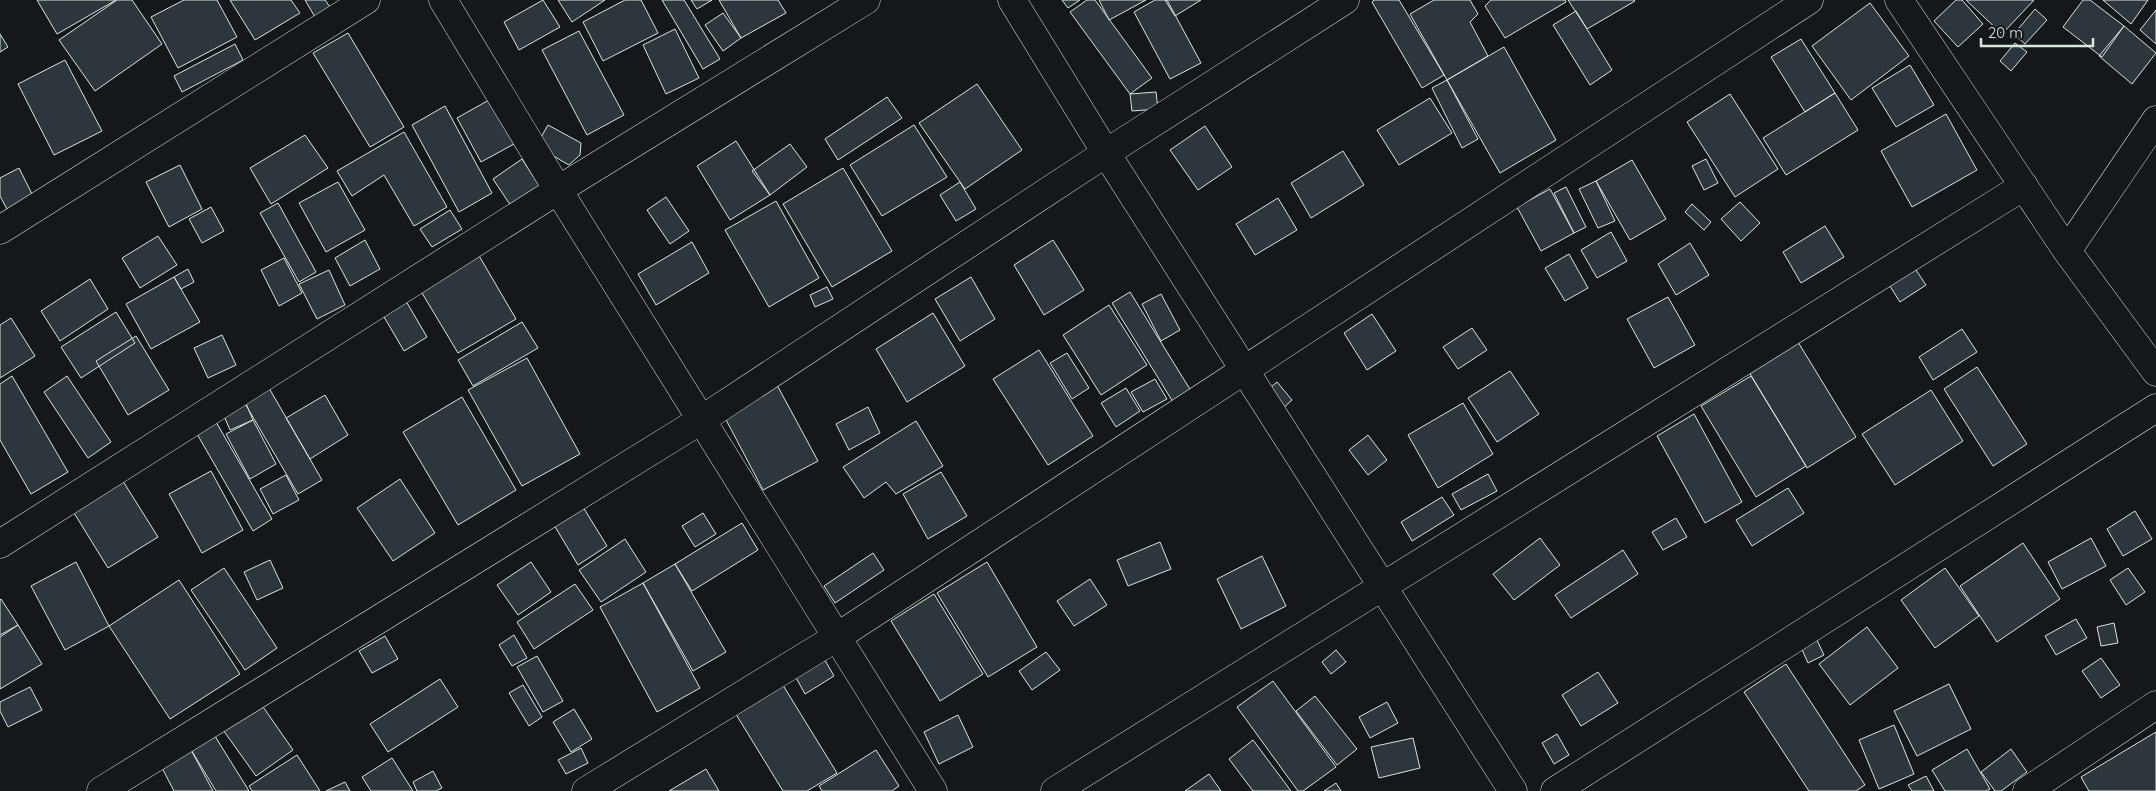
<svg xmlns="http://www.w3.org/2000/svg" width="2156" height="791" viewBox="0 0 2156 791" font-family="Quicksand,sans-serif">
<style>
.building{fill:#2c363c;stroke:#d8e6dc}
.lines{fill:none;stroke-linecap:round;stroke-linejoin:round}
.street-casing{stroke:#d8e6dc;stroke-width:29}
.street{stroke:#14181c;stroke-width:28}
</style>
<rect width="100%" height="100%" fill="#14181c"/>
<path class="building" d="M37,0h79l-59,34z
M117,0h15l30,44 -67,47 -36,-51z
M184,0h33l20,37 -59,31 -27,-51z
M230,0h61l9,13 -45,27z
M305,0h20l5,7 -15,10z
M543,0l17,27 -41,23 -15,-28z
M558,0h47l-33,22z
M625,0h16l17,33 -55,28 -20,-39z
M662,0h22l36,59 -17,10z
M691,0h21l-15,9z
M719,0h59l8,13 -45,25z
M1062,0h18l-12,8z
M1087,0h8l57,78 -22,16 -60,-82z
M1099,0h47l-37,20z
M1155,0h12l34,63 -31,16 -36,-67z
M1165,0h36l-26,16z
M1374,0h25l45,75 -22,13 -50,-86z
M1434,0h36l8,14 -8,8 18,34 -41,24 -37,-66z
M1491,0h74l1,2 -61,36 -20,-32z
M1568,0h66l1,1 -48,28z
M1956,0h6l21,24 -25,23 -24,-26z
M1966,0h68l-32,34z
M2083,0h7l34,26 -22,31 -39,-30z
M2103,0h45l-17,24z
M1870,3l39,53 -58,44 -39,-54z
M2035,9l12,11 -22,24 -11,-10z
M2156,10v34l-16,-14z
M1576,11l36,59 -22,15 -37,-60z
M723,13l18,25 -18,13 -18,-26z
M2124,26l32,27 -24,31 -33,-28z
M675,29l24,49 -33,16 -23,-49z
M579,31l45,84 -37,20 -45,-85z
M348,33l56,94 -34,20 -57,-94z
M0,34l8,13 -8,5z
M1801,39l34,54 -30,19 -34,-55z
M2015,43l12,9 -16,19 -11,-10z
M235,44l8,16 -61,32 -8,-16z
M1504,47l52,93 -56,33 -53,-93z
M65,60l37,71 -48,24 -36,-71z
M1910,65l24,40 -38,22 -24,-39z
M1447,80l31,59 -16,9 -30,-60z
M977,84l45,66 -57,39 -46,-66z
M1156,92l2,17 -26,2 -2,-17z
M1835,93l23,37 -72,45 -23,-37z
M1730,94l48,75 -43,28 -48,-75z
M887,97l15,21 -64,42 -13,-21z
M1430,98l22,35 -53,32 -22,-35z
M489,100l25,44 -33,18 -24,-44z
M445,106l47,87 -33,19 -47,-87z
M1946,114l31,56 -65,37 -31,-56z
M548,125l33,18 -1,12 -11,10 -33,-19z
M914,125l33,52 -65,39 -32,-51z
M1205,126l27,41 -34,23 -28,-40z
M404,132l43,75 -33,19 -30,-51 -32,21 -15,-25z
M305,135l23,33 -57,36 -21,-36z
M736,141l34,54 -40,25 -33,-54z
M790,144l17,23 -37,28 -18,-24z
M1343,151l21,34 -53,33 -20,-35z
M522,159l18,28 -29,19 -18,-27z
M1706,159l12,24 -14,7 -12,-24z
M1632,160l34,59 -36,21 -34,-59z
M180,165l22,44 -33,18 -23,-45z
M19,168l15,30 -26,13 -8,-15v-18z
M843,168l49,83 -60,36 -49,-83z
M1596,181l19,40 -17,7 -19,-39z
M338,182l27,48 -39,22 -27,-49z
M960,182l16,27 -20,12 -16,-26z
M1566,187l20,40 -12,6 -20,-40z
M1550,189l24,44 -33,18 -24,-44z
M666,197l23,34 -19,13 -23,-34z
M1278,198l19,32 -42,25 -19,-31z
M776,201l43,77 -50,29 -44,-77z
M1740,202l20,21 -19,18 -20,-22z
M278,203l38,69 -17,10 -39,-69z
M1692,204l19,18 -7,8 -19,-18z
M211,207l13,24 -22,12 -13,-24z
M450,210l12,19 -30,18 -12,-18z
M1825,226l19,31 -43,26 -18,-31z
M1611,232l16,29 -30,17 -16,-28z
M158,236l19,29 -37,23 -18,-30z
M365,240l15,29 -30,17 -15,-28z
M1053,240l31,50 -40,25 -30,-50z
M692,242l17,31 -53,32 -18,-31z
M1690,243l19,32 -33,20 -18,-31z
M478,254l38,65 -58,34 -39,-65z
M1569,254l19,34 -23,13 -20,-33z
M284,258l18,35 -23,13 -18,-36z
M1914,267l12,18 -26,17 -12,-19z
M188,269l6,13 -13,7 -7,-12z
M329,270l16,35 -28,14 -18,-35z
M174,277l26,45 -49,27 -25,-45z
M971,277l24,42 -35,22 -25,-42z
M90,279l18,30 -48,32 -19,-30z
M827,287l6,12 -18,8 -5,-12z
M1130,292l61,99 -18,11 -61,-99z
M1161,294l19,36 -19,11 -19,-37z
M403,296l24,41 -23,14 -24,-41z
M1668,297l27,48 -41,23 -27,-49z
M1109,305l38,60 -46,30 -38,-60z
M116,312l19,31 -54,35 -20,-31z
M933,313l32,53 -58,36 -31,-53z
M1372,314l24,37 -29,19 -23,-37z
M11,318l24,38 -35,22v-53z
M522,322l16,26 -65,38 -15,-26z
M1472,328l15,22 -29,19 -15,-22z
M1962,329l15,23 -44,28 -14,-23z
M222,335l14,30 -28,13 -14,-30z
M136,336l33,54 -41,25 -32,-54z
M1798,342l58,95 -49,31 -58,-96z
M1039,350l54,86 -45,29 -55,-86z
M1067,353l22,35 -17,11 -22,-36z
M527,358l53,96 -58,32 -54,-96z
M1977,367l50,77 -34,22 -49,-77z
M1510,371l29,43 -42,28 -29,-44z
M12,376l56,96 -37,22 -31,-54v-56z
M67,376l44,66 -23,16 -44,-66z
M1751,376l55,90 -50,31 -55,-91z
M1155,379l12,20 -24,13 -12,-20z
M265,381l57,99 -24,14 -58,-99z
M1277,382l15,18 -12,11 -15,-19z
M777,385l41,76 -55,29 -40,-76z
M1126,388l14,23 -24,16 -15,-24z
M1931,390l32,51 -68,44 -33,-51z
M325,395l23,40 -38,24 -24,-41z
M462,397l54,93 -58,35 -55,-93z
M244,399l9,21 -23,10 -9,-21z
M1463,403l30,51 -55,34 -30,-53z
M868,407l12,26 -31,17 -13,-26z
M1694,414l48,88 -37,21 -48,-87z
M212,415l60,104 -19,12 -60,-104z
M253,420l23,44 -26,15 -24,-45z
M916,421l27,45 -47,28 -10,-12 -22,16 -21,-31z
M1368,435l19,25 -19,15 -19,-25z
M211,471l32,59 -41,23 -33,-59z
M941,472l26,44 -39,23 -25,-45z
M1488,474l9,17 -36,19 -9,-16z
M286,475l13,25 -26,14 -13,-25z
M121,478l37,59 -50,31 -37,-60z
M400,479l35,54 -42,28 -36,-53z
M1788,488l16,25 -52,33 -16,-26z
M1442,497l12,18 -42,26 -11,-19z
M583,507l24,39 -29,19 -24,-40z
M2135,511l17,28 -29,17 -16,-27z
M703,513l13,21 -21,13 -13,-21z
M1676,518l11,19 -24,13 -11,-18z
M742,523l16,27 -66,41 -17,-27z
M1540,538l20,27 -46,35 -21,-26z
M2091,538l15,28 -44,23 -14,-27z
M625,539l21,33 -45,30 -22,-32z
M1160,542l11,27 -43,17 -11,-26z
M2023,543l37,56 -63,43 -37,-56z
M1623,550l15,24 -67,44 -16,-23z
M873,553l11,17 -49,33 -11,-17z
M1262,556l24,50 -45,23 -24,-50z
M270,560l13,28 -26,12 -13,-28z
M76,562l33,64 -44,24 -34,-64z
M531,562l20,30 -33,23 -21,-30z
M987,562l50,85 -49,30 -51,-84z
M675,564l51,88 -33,19 -50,-88z
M224,568l53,80 -32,22 -54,-80z
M1945,568l34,48 -44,32 -34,-48z
M2128,568l17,24 -19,13 -16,-25z
M1090,579l17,26 -33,21 -17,-25z
M179,580l61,94 -70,45 -61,-93z
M643,583l57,105 -43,24 -57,-105z
M575,584l18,26 -59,39 -17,-27z
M934,594l49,80 -43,27 -49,-80z
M1,599l17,26 -18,10v-35z
M2076,619l11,19 -31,17 -11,-19z
M2114,623l4,20 -17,3 -4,-19z
M18,625l24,39 -42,25v-52z
M1867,627l31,41 -48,37 -31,-41z
M514,635l13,23 -15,8 -13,-21z
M385,636l13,23 -26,14 -13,-22z
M1816,638l8,17 -16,8 -8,-18z
M1336,650l10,12 -15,12 -9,-12z
M1046,652l14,18 -28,20 -13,-19z
M822,655l12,21 -29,18 -12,-22z
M537,656l26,45 -20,11 -26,-45z
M2101,658l19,27 -19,13 -19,-27z
M1786,664l79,121 -9,6h-47l-65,-99z
M1598,672l20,31 -37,23 -19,-31z
M440,679l18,28 -70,45 -18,-28z
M1273,681l63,86 -33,24h-5l-61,-84z
M781,682l56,91 -30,18h-24l-49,-80z
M1949,684l22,45 -54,27 -23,-45z
M523,685l19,32 -13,9 -20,-33z
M30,687l12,23 -34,17 -8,-16v-9z
M1315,696l42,53 -20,16 -41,-54z
M259,701l34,49 -37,26 -35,-49z
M1387,702l11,21 -28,15 -11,-21z
M574,709l18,30 -21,13 -18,-30z
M958,715l15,32 -34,17 -15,-32z
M1894,725l20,49 -35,15 -20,-49z
M2156,732v59h-67l-8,-14z
M213,733l36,58h-33l-26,-43z
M1557,734l12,21 -15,9 -12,-21z
M1413,738l7,30 -41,10 -8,-31z
M1253,740l38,51h-38l-24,-32z
M190,748l23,43h-39l-14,-27z
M581,748l7,15 -22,11 -8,-14z
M1967,749l23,40 -4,2h-41l-13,-21z
M2011,749l16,23 -26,19h-6l-14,-19z
M876,750l23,36 -7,5h-70l-3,-5z
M297,755l23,36h-68l-3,-5z
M392,758l21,33h-42l-9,-14z
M706,769l13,22h-50z
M433,771l9,17 -6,3h-19l-4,-9z
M1209,774l12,17h-36z
M1926,776l8,15h-22l-4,-6z
M345,782l5,9h-24z
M1336,783l5,8h-17z"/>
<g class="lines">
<g class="street-casing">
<path id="street" d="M443,0l115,190 375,601
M1012,0l94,153 407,638
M1899,0l168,251 89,121
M0,230l366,-230
M2067,251l89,-131
M0,544l558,-354 308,-190
M101,791l600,-371 405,-267 239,-153
M586,791l251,-154 972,-637
M1055,791l969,-605
M1555,791l601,-383
M2027,791l129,-86"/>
</g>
<use href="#street" class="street"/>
</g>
<path d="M1981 38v8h112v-8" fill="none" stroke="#d8e6dc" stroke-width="2.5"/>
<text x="1988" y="38" font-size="15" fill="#d8e6dc" stroke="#14181c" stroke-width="4" paint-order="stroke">20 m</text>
</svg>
